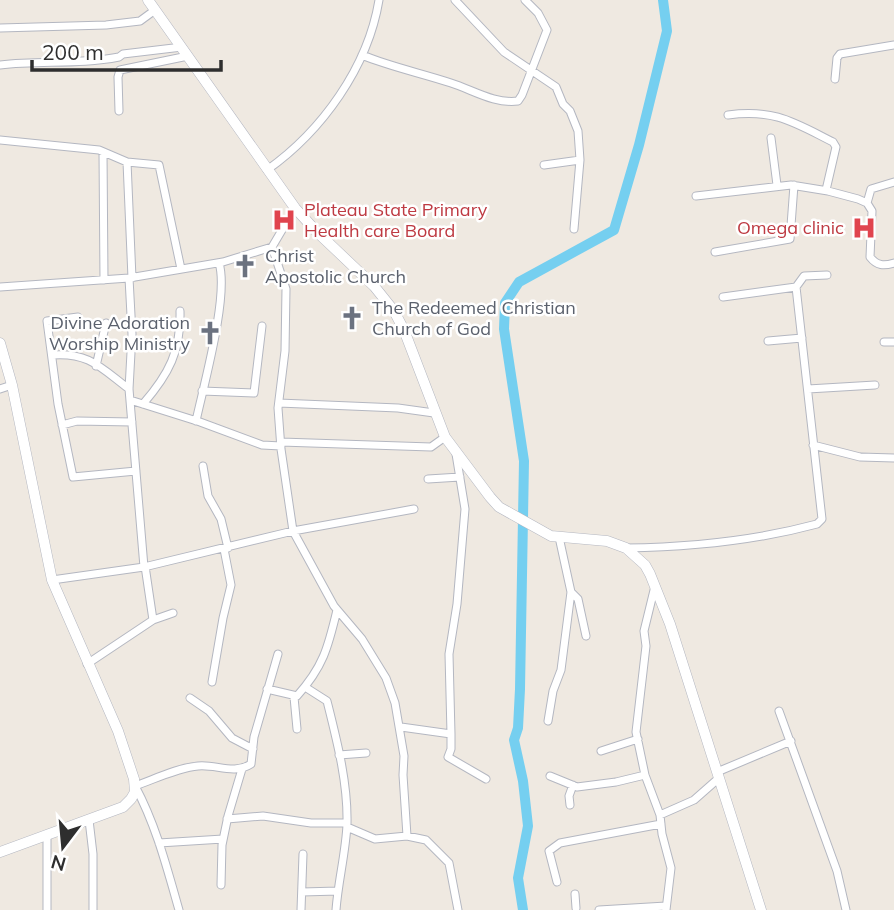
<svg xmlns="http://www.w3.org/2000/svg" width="894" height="910" viewBox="0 0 894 910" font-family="Mulish,sans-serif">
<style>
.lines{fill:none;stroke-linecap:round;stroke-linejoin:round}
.river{stroke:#75cff0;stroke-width:10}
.street-casing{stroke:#b4b7c1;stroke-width:9}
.secondary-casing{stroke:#b4b7c1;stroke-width:11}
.street{stroke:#fff;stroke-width:7}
.secondary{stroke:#fff;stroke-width:10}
.labels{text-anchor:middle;stroke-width:5;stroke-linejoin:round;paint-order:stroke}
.health-label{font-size:18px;fill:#be3a42;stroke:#fff;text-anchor:start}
.worship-label{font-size:18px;fill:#5b616d;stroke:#fff;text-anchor:start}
</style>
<rect width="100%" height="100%" fill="#efe9e1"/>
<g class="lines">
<path class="river" d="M523,910l-5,-32 10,-52 -5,-45 -9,-41 4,-12 2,-39 4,-228 -20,-132 1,-26 14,-21 95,-52 25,-85 28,-114 -4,-31"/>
<g class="street-casing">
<path id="street" d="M455,0l49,52 52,35 7,17 7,7 8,20 2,29 -6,69
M0,28l106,-3 34,-4 15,-11
M362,55c29,12 59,18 89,28 22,7 43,21 67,18l4,-6 25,-65 -9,-17 -13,-13
M0,65c40,-5 79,0 119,-8l4,-3 59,-7
M835,79l2,-21 3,-4 54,-9
M119,111l-1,-34 2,-7 68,-14
M728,115c47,-6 65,7 105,27l3,5 -10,43
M771,138l6,47
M0,140l99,10 28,12 32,3 22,104
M103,152l1,128
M127,162l5,116
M544,165l36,-5
M267,170c55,-39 101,-103 112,-170
M696,196l95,-11 37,6 30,8 9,4 5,8 -2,46c7,9 14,9 24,6
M867,203l4,-14 23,-7
M272,247l14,42 -1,62 -7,57 3,41 12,82 41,75 28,33 24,39 9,25 9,53 -1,19 4,61
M715,252l75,-13 4,-54
M129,278l3,56 -3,55 15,178
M0,287l129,-9 94,-16 49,-15 23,-39
M796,287l8,-11 23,-1
M78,317l-31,4 11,83 15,73 63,-6
M768,341l34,-3
M884,342h10
M52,355c37,-3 49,13 77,34
M96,366l10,-43
M0,389l12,-4
M808,389l67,-4
M202,391l52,2 8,-67
M130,400l70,22 62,23 19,1
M279,403l119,5 36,5
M143,404c26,-30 38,-53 37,-93
M196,421c8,-37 33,-126 23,-158
M62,425l15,-4 55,1
M281,442l150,5 14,-10
M813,445l47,12 34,1
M203,466l5,30 13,23 7,29
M428,479l32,-2
M626,548c66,-1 128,-7 191,-24l5,-5 -26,-232 -73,10
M145,566l8,54
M52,580l92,-13 149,-36 121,-22
M655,586l-11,45 2,15 -10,86 9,43 15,40 2,19 9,34 -5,42
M571,592l7,7 8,37
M87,664l66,-44 20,-7
M212,682l11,-64 8,-33 -7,-36
M305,687l22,14c10,40 21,82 20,123 -1,27 -9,58 -11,86
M267,689l30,7c26,-29 31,-48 40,-86
M294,697l3,32
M190,698l19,13 23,27 21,11
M779,711l58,160 9,39
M548,721l5,-30 8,-21 10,-78 -12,-55
M401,727l50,7 -2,-80 8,-50 8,-95 -9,-55
M451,734v15l-3,8 38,22
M601,751l37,-12
M339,755l27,-2
M717,772l74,-31
M550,776l27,11 39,-5 29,-7
M570,805l-1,-9 4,-11
M660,815l34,-15 25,-22
M227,819l36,-3 48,7h36
M89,820l4,34v56
M347,827l28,12 32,-3 19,4 23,23 9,47
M47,835v75
M159,843l64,-4
M557,882l-8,-31 11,-8 101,-19
M221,885l1,-40 6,-29 14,-47
M302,892l36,-1
M575,894l1,14
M179,910c-12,-42 -23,-85 -44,-124 20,-7 42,-18 63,-20 18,-2 36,9 53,-2l3,-27 24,-83
M301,910l2,-56
M599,910l67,-4"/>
</g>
<g class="secondary-casing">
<path id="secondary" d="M148,0l147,208 21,23 58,55 20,25 10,19 41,107 45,60 9,10 52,29 56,5 19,7 19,17 5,9 20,50 91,286
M0,343l12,42 40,195 66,151 16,48 1,13 -4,7 -8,8 -123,45"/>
</g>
<use href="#street" class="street"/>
<use href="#secondary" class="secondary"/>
</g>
<defs>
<g id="hospital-bare" transform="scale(1.89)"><path d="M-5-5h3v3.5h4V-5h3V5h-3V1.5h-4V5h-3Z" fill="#e0444e" stroke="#fff" stroke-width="2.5" paint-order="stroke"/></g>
<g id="church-bare" transform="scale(1.89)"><path d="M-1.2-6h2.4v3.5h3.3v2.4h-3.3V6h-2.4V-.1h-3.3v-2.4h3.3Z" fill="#6b7280" stroke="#fff" stroke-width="2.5" paint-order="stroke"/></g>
</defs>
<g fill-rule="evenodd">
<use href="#hospital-bare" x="284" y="220"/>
<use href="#hospital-bare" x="864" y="228"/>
<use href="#church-bare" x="245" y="266"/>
<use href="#church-bare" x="352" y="318"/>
<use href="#church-bare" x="210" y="333"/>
</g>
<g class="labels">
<g class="health-label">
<text x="304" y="216">Plateau State Primary<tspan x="304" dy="21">Health care Board</tspan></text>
<text x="844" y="234" text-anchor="end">Omega clinic</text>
</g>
<g class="worship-label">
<text x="265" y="262">Christ<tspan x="265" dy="21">Apostolic Church</tspan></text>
<text x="372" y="314">The Redeemed Christian<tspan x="372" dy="21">Church of God</tspan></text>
<text x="190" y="329" text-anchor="end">Divine Adoration<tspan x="190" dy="21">Worship Ministry</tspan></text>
</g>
</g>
<g transform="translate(63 847) rotate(196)" stroke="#ffffff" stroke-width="5" paint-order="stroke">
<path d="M0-5L12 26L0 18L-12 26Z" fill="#2e2e2e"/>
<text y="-10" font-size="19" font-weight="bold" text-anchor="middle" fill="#2e2e2e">N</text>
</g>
<path d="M32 60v10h189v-10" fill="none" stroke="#2e2e2e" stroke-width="3.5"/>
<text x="42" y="60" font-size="21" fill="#2e2e2e" stroke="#ffffff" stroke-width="5" paint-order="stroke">200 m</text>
</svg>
